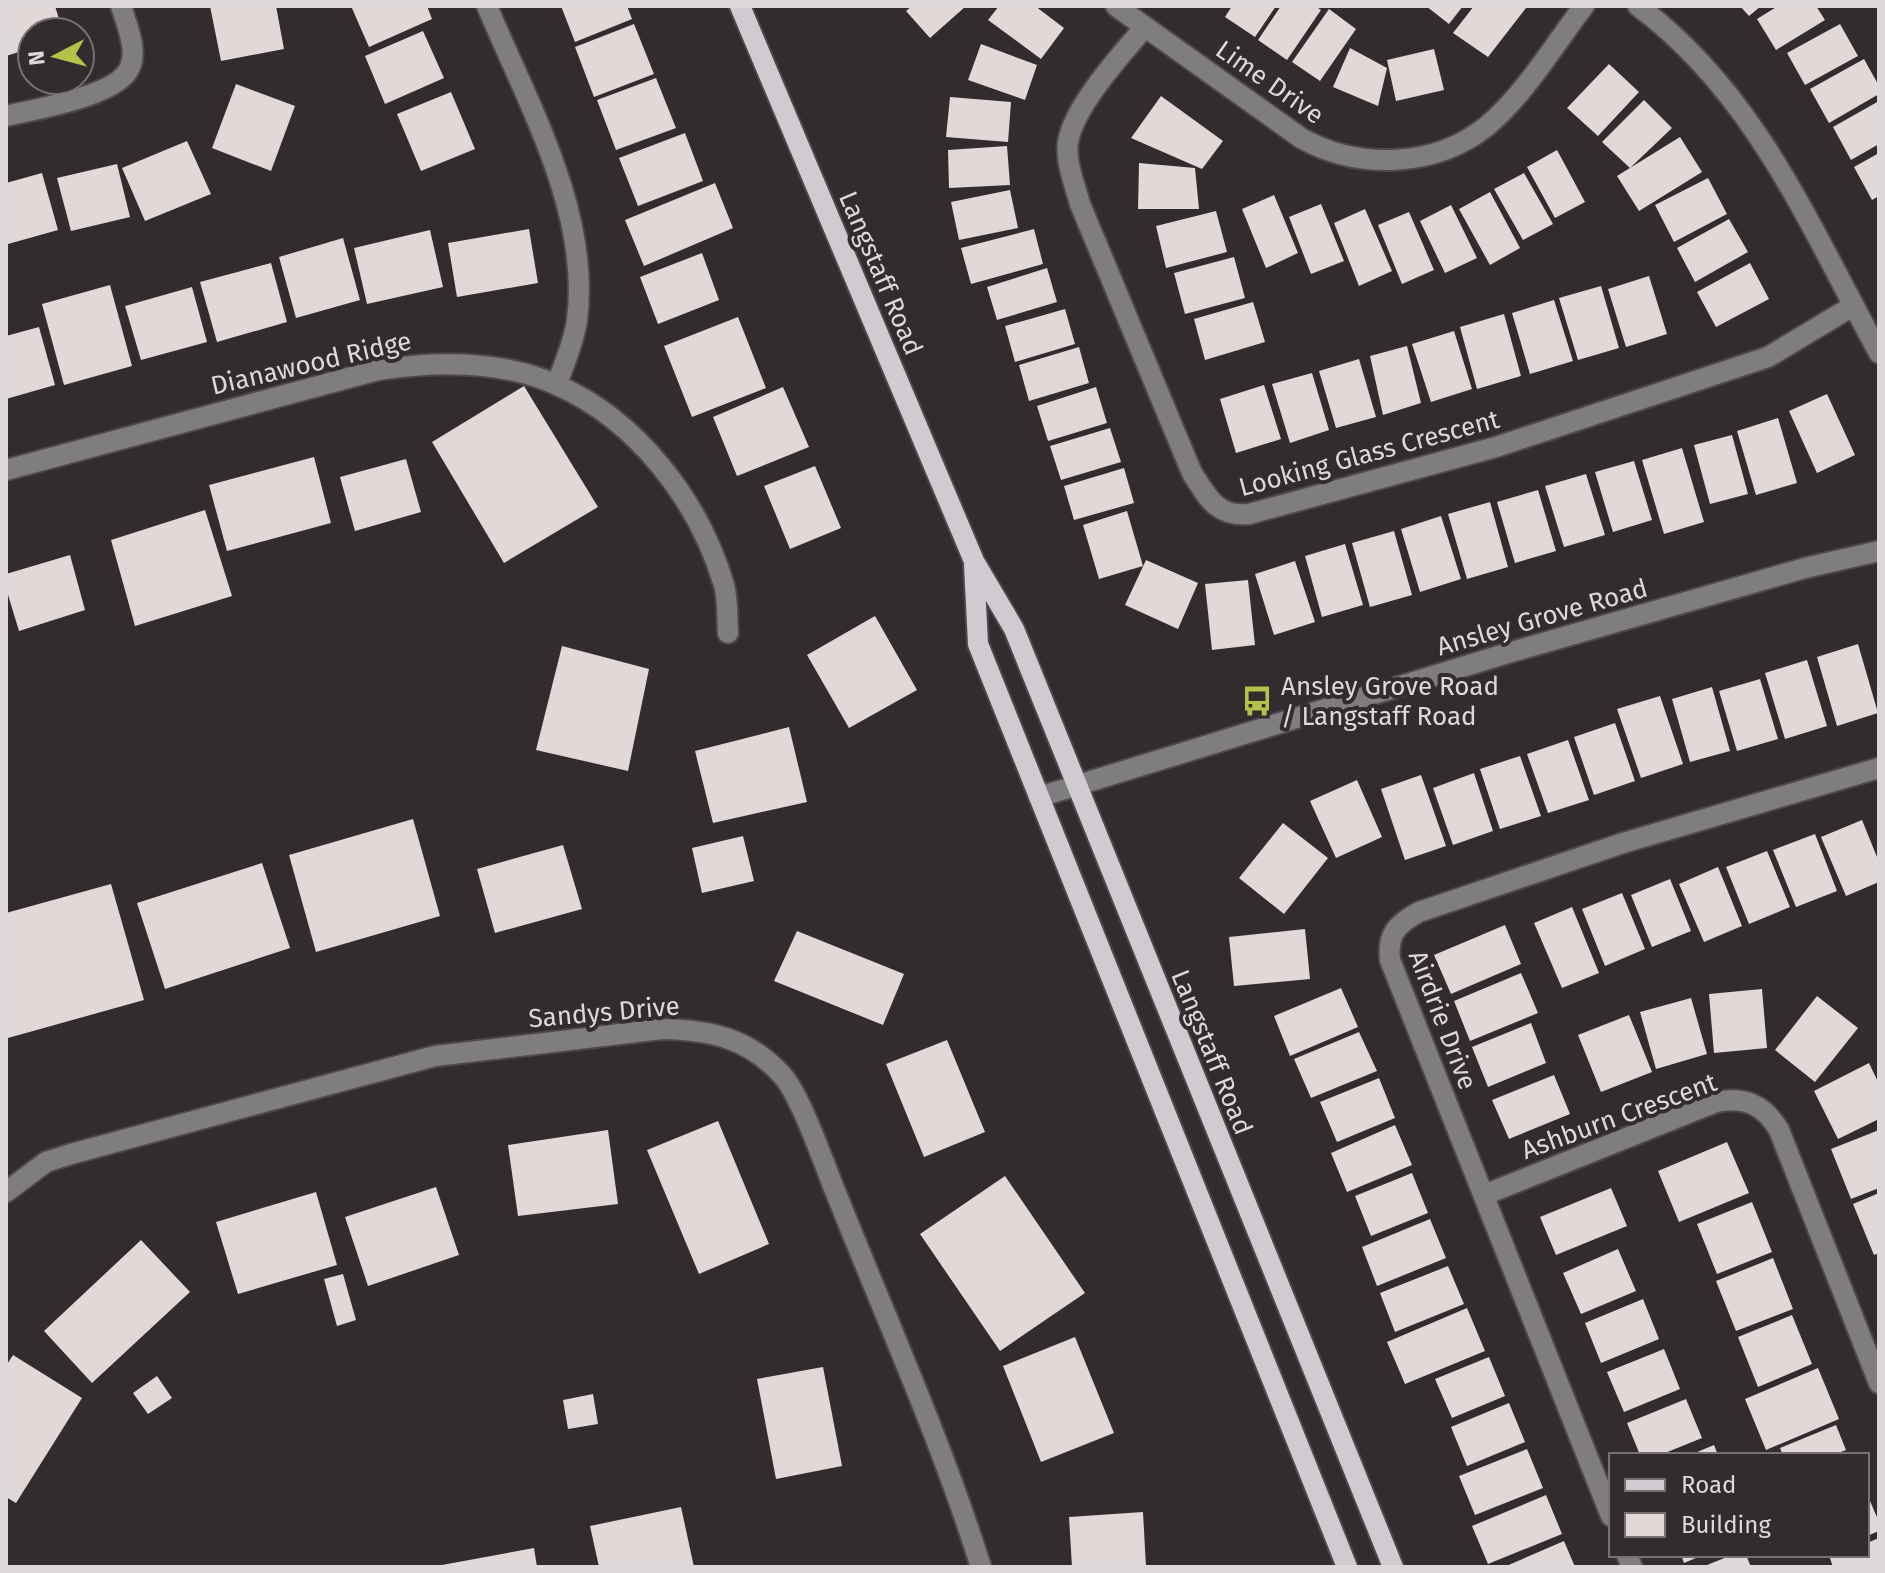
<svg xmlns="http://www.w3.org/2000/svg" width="1885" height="1573" viewBox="0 0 1885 1573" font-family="'Fira Sans',sans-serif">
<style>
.building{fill:#e2d8d8}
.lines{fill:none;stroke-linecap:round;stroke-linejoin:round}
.minor-casing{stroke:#4e484b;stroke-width:24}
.major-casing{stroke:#4e484b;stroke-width:24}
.minor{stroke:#7f7d7f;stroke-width:20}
.major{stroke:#d0cbd1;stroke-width:20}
.labels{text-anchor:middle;stroke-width:8;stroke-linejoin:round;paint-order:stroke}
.street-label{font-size:26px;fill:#ddd9db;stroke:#332c2f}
.poi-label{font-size:26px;fill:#ddd9db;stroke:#332c2f;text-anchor:start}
</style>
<rect width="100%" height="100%" fill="#332c2f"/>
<path class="building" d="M6,6h49l8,26h-31v16l-26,8z
M210,6h66l8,43 -63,12z
M351,6h76l5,13 -63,28z
M561,6h66l5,13 -57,23z
M912,6h54l-36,32 -24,-27z
M999,6h36l29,22 -23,31 -53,-39z
M1232,6h44l-21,31 -30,-20z
M1281,6h34l6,4 -34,50 -29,-20z
M1426,6h37l-14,18z
M1474,6l52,2 -38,49 -35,-24z
M1740,6h21l-12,10z
M1778,6h38l9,14 -49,30 -19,-31z
M1329,9l27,20 -36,52 -28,-19z
M634,24l20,50 -60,23 -19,-50z
M1840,24l18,32 -53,29 -18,-32z
M423,31l21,47 -59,26 -20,-48z
M981,44l56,21 -12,35 -57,-20z
M1350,48l37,20 -9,38 -45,-19z
M1434,49l10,41 -48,11 -9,-41z
M1864,59l15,27v8l-50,29 -19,-34z
M1609,64l30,28 -41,44 -31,-28z
M656,78l20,50 -60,22 -19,-50z
M236,84l59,22 -24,65 -59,-23z
M451,92l24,57 -54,22 -24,-57z
M1161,96l62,45 -21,28 -71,-31z
M950,97l61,5 -3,40 -62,-5z
M1644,100l28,28 -42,40 -28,-26z
M1879,101v43l-28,16 -18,-33z
M685,133l18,48 -65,25 -19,-48z
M1680,137l22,35 -63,39 -22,-35z
M187,141l24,53 -66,27 -23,-53z
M1007,146l3,39 -61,3 -1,-38z
M1557,150l28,52 -30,16 -28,-51z
M1879,153v43l-7,4 -18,-33z
M1139,163l56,5 4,41h-61z
M117,164l13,53 -59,14 -14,-53z
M42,173l16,57 -50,14 -2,-61z
M1524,173l29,51 -30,16 -29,-51z
M1708,178l19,36 -53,28 -19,-37z
M715,183l18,45 -89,38 -19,-46z
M1010,190l8,38 -59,12 -8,-38z
M1490,192l30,56 -30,17 -31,-56z
M1274,195l24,58 -32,15 -24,-59z
M1321,204l23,57 -33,13 -22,-57z
M1451,205l26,53 -32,15 -25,-52z
M1365,209l27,62 -33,15 -25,-63z
M1216,211l11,41 -61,16 -10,-42z
M1409,212l25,58 -32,14 -24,-59z
M1729,219l19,33 -53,30 -18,-34z
M529,229l9,54 -81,14 -9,-54z
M1034,229l9,35 -72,20 -10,-36z
M430,230l13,57 -76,17 -13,-56z
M343,238l17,62 -64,18 -17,-61z
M702,253l17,47 -61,24 -18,-47z
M1234,257l11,41 -60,16 -11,-41z
M271,263l16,59 -70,20 -17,-60z
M1750,263l19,36 -53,28 -19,-35z
M1047,268l10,34 -60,18 -10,-33z
M1649,276l18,58 -41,13 -18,-58z
M110,285l22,81 -68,19 -22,-81z
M1601,286l18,62 -41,12 -19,-62z
M192,287l15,55 -66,18 -16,-54z
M1554,300l19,61 -43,13 -18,-61z
M1253,302l12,40 -60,18 -11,-41z
M1065,309l10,35 -60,18 -10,-36z
M1504,314l17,62 -44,13 -17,-62z
M738,317l28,71 -74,29 -28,-71z
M39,327l16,58 -49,14v-63z
M1454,331l18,58 -41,13 -19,-58z
M1407,346l14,57 -38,12 -13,-59z
M1079,347l10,36 -60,18 -10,-36z
M1359,359l17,58 -40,11 -17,-57z
M1312,373l17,57 -39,13 -18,-59z
M1264,385l17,54 -45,14 -16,-54z
M524,386l74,121 -94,56 -72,-121z
M783,387l26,60 -72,29 -24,-59z
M1096,387l11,36 -59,18 -11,-35z
M1827,394l28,61 -38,18 -28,-62z
M1778,418l19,65 -41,12 -19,-64z
M1110,428l11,34 -60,18 -11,-34z
M1732,435l16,59 -38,10 -16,-59z
M1682,448l22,74 -40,12 -22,-74z
M314,457l17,66 -104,28 -18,-66z
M406,459l15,53 -66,19 -15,-54z
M1634,461l18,59 -39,12 -18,-60z
M815,466l26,62 -51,21 -26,-63z
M1124,468l10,35 -60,17 -10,-34z
M1586,474l19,61 -41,12 -19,-61z
M1538,490l18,61 -41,12 -18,-61z
M1490,502l18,65 -41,12 -19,-65z
M205,510l27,86 -97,30 -24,-86z
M1127,511l16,55 -44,13 -16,-54z
M1441,516l20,63 -41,13 -19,-63z
M1394,531l18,64 -42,12 -18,-64z
M1345,544l18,61 -41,12 -17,-61z
M70,555l15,55 -66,21 -13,-43v-14z
M1146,560l52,23 -20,46 -53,-24z
M1295,561l20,61 -41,13 -19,-61z
M1248,580l7,65 -43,5 -7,-66z
M875,616l42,74 -68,38 -42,-73z
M1858,644l20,69 -41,13 -20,-69z
M562,646l87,23 -21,102 -92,-21z
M1807,660l20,66 -42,13 -20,-66z
M1760,679l18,60 -41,12 -18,-60z
M1712,687l18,64 -40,11 -18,-63z
M1660,696l23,68 -42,14 -24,-69z
M1615,723l20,58 -41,14 -20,-58z
M789,727l18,75 -94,21 -18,-72z
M1568,740l21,60 -41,13 -21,-59z
M1520,756l21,60 -41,13 -20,-60z
M1474,773l19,58 -40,14 -20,-57z
M1421,775l25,71 -41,14 -24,-71z
M1357,780l25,57 -46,21 -26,-57z
M413,819l27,97 -124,36 -27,-97z
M1862,820l17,42v20l-33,14 -25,-59z
M1283,823l45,35 -44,56 -45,-36z
M1815,834l22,57 -41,16 -23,-57z
M743,836l11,45 -52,12 -10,-45z
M563,845l19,64 -87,24 -18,-64z
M1767,851l23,56 -41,17 -23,-57z
M262,863l28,85 -125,41 -28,-86z
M1718,867l24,59 -38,16 -25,-58z
M1670,879l21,52 -39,16 -21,-52z
M111,884l33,116 -136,38 -2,-125z
M1622,893l23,56 -40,17 -23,-57z
M1572,907l27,66 -37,15 -28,-65z
M1505,925l16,39 -70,30 -17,-39z
M1305,929l5,50 -76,7 -5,-49z
M797,931l107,43 -21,51 -109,-44z
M1521,973l17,40 -68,28 -16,-40z
M1341,988l17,39 -68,29 -16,-40z
M1762,989l5,59 -53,5 -5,-59z
M1817,996l41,32 -43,54 -40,-32z
M1691,998l16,56 -51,15 -16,-57z
M1629,1015l23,57 -51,20 -23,-57z
M1531,1023l15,40 -58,24 -16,-40z
M1359,1032l18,39 -66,27 -17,-39z
M947,1040l38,92 -61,25 -38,-93z
M1869,1063l10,21v35l-41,20 -24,-48z
M1554,1075l16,39 -61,25 -17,-39z
M1379,1078l16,40 -58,24 -17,-40z
M718,1121l51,123 -70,30 -52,-124z
M1395,1125l17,40 -65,27 -16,-39z
M608,1130l10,74 -100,12 -10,-71z
M1879,1130v58l-28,11 -20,-50z
M1727,1142l22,51 -70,29 -21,-51z
M1412,1173l16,40 -57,23 -16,-40z
M1005,1176l80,117 -85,58 -80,-117z
M436,1187l23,68 -91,31 -23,-69z
M1611,1188l16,38 -71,29 -16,-38z
M316,1192l21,73 -99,29 -22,-72z
M1879,1193v60l-5,2 -21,-51z
M1752,1202l20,50 -55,22 -20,-50z
M1430,1219l16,39 -69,28 -15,-39z
M141,1240l49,52 -98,91 -48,-52z
M1618,1249l18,42 -55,23 -18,-41z
M1773,1258l20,51 -57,22 -20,-50z
M1448,1266l16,38 -69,28 -15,-39z
M343,1274l13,46 -19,6 -13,-47z
M1643,1299l16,40 -58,24 -16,-40z
M1467,1308l18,43 -80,33 -18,-42z
M1792,1315l20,49 -54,23 -20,-50z
M1075,1337l39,96 -73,29 -38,-96z
M1664,1349l16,40 -56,23 -17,-40z
M13,1355l69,43 -66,105 -10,-6v-131z
M1489,1357l16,39 -53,22 -17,-39z
M823,1367l19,99 -66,13 -19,-100z
M1818,1368l21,51 -73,31 -21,-51z
M157,1376l15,22 -24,16 -15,-21z
M593,1394l5,30 -30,5 -5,-29z
M1686,1399l16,39 -42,17h-20l-13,-32z
M1509,1403l16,39 -58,24 -16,-39z
M1836,1425l10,25 -13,5h-50l-3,-7z
M1714,1445l4,10h-28z
M1527,1449l16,39 -68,27 -16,-39z
M1867,1494l12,28v9l-12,5z
M1546,1495l16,39 -74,30 -16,-38z
M681,1507l13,60h-95l-9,-41z
M1143,1512l3,55h-74l-3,-50z
M1879,1538v29h-46l-3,-9 37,-3v-12z
M1564,1541l11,26h-71z
M534,1548l3,19h-95v-2z
M1681,1555h22l-19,8z
M1732,1555h14l5,12h-49z"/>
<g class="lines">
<g class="minor-casing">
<path id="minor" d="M487,6c40,96 104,207 90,314 -3,22 -13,44 -20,64
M1116,6l185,132c57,32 134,30 186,-12 38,-32 67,-81 97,-120
M1638,6c118,88 172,221 241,347
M1144,28c-23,27 -70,78 -76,114 -3,20 7,43 12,62l112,269c16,25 25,44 57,41l247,-67 272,-90 85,-51
M6,116c30,-7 113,-20 124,-49 8,-18 -4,-44 -9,-61
M6,470l372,-100c58,-9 124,-10 179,15 81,36 142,116 167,200 4,14 3,33 4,48
M1039,797l469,-144 297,-85 74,-17
M6,1192l40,-30 25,-8 364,-98 227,-27c49,1 86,9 120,46 20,22 45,98 58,128 48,120 102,240 141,364
M1484,1195l232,-93c29,-6 48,3 63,28l100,253
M1611,1516l-221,-556c-3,-26 7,-36 29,-48l204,-69 256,-75
M1627,1555l5,12"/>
</g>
<g class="major-casing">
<path id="major" d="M740,6l234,555 40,68 379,938
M974,565l4,79 369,923"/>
</g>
<use href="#minor" class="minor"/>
<use href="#major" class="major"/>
</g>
<defs>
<g id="bus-bare" transform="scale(2.4)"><path d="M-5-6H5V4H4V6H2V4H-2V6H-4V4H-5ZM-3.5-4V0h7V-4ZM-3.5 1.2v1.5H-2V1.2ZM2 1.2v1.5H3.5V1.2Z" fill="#b5c249" stroke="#332c2f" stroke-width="2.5" paint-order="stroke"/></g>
</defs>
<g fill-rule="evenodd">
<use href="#bus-bare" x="1257" y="701"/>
</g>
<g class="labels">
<g class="street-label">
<text transform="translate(1270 82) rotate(35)" y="9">Lime Drive</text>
<text transform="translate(881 273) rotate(67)" y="9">Langstaff Road</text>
<text transform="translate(311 363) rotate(-13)" y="9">Dianawood Ridge</text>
<text transform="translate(1369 453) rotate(-15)" y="9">Looking Glass Crescent</text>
<text transform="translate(1542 617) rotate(-16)" y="9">Ansley Grove Road</text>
<text transform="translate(604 1012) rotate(-5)" y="9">Sandys Drive</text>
<text transform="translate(1443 1020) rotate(69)" y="9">Airdrie Drive</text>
<text transform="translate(1212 1052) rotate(68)" y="9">Langstaff Road</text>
<text transform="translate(1619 1116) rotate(-20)" y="9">Ashburn Crescent</text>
</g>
<g class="poi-label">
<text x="1281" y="695">Ansley Grove Road<tspan x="1281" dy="30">/ Langstaff Road</tspan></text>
</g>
</g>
<rect width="1885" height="1573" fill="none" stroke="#ddd9db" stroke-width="16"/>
<rect x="1609" y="1453" width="260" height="104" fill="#332c2f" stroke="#777174" stroke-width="2"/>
<rect x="1625" y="1479" width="40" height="12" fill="#d0cbd1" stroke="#777174" stroke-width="2"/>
<text x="1681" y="1493" font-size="24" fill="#ddd9db">Road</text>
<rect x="1625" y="1513" width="40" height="24" fill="#e2d8d8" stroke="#777174" stroke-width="2"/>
<text x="1681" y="1533" font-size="24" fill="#ddd9db">Building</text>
<g transform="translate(56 56) rotate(264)"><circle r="38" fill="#332c2f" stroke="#777174" stroke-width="2"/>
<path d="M0-6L14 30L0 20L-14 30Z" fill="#b5c249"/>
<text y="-12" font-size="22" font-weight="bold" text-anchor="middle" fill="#ddd9db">N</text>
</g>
</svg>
